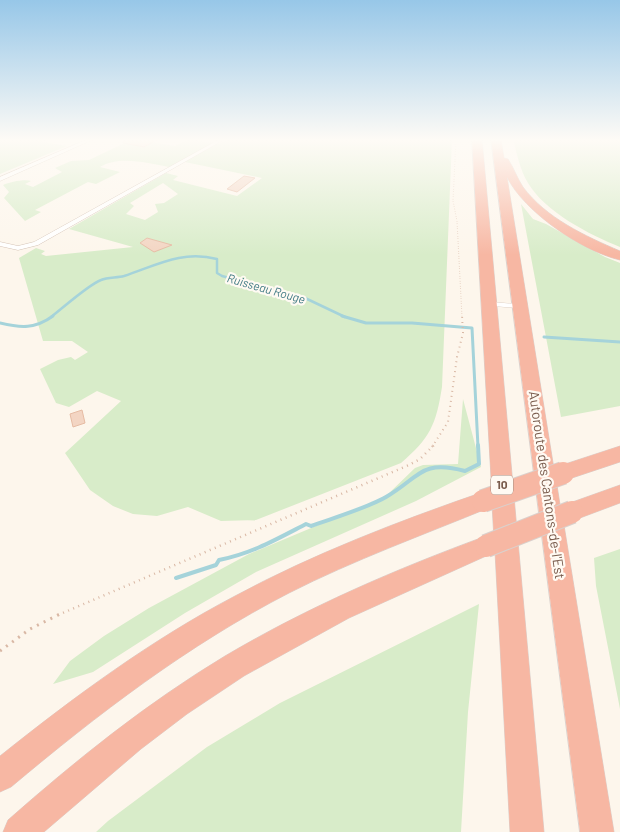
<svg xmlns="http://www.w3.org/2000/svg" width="620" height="832" viewBox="0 0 620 832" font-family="Barlow,sans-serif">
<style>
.green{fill:#d8ecc9;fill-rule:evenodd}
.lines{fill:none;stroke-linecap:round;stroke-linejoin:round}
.stream-far2{stroke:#a5d3da;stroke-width:2.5}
.stream-far1{stroke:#a5d3da;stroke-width:3}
.stream{stroke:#a5d3da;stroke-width:4}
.building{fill:#f3d5c3;stroke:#e6bba3}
.lane-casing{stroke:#d1beb0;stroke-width:4.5}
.street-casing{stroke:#d1beb0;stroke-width:1}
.highway-casing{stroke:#dad1cd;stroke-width:1}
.path-far3{stroke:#d9b8a5;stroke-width:1;stroke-dasharray:0.5 2;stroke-linecap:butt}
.path-far2{stroke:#d9b8a5;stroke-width:2;stroke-dasharray:1 4;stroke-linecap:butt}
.path-far1{stroke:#d9b8a5;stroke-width:2.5;stroke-dasharray:1 4.5;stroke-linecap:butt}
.path{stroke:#d9b8a5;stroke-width:3;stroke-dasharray:2 5.5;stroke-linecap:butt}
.lane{stroke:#fff;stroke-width:4}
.street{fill:#fff;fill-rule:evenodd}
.highway{fill:#f7b7a3;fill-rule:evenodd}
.highway-bridge-casing{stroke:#dad1cd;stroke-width:24;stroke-linecap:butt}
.highway-bridge{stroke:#f7b7a3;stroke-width:22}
.labels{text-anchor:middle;stroke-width:4.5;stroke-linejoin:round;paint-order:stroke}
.far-water-label{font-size:12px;font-style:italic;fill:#437c86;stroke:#fffaf3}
.shield{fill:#fffaf3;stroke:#a28b7f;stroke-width:1}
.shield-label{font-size:12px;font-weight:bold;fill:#7a5c4d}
.street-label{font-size:14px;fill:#7a5c4d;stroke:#fffaf3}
</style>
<rect width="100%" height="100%" fill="#fdf6ec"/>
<path class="green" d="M0,139h48l-5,3 24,4 -67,28z
M133,139l42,7 14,-7 30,5 9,-5h224l-10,248c-6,38 -12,51 -41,76l-145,57 -35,1 -33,-14 -31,9 -24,-2 -20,-8 -23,-16 -25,-37 56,-52 -24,-10 -28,16 -13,-4 -16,-34 18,-9 13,-3 4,3 13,-8 -16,-11h-29l-24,-83 17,-10 9,3 -4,3 5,2 87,-9 -64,-18 97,-56 12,3 -5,4 64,16 25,-18 -82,-17 -11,6c-21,-4 -50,-12 -69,0l20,5 -24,12 -8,-2 -53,28 6,2 -16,9 -21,-23 5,-6 -6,-7c7,-3 21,-6 28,-4l-6,3 8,3 29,-15 -7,-4 16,-7 18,-1zM163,183l15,11 -14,9 -9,1 3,8 -13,8 -19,-6 8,-8 -4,-3z
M513,139h107v108c-30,-12 -75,-35 -92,-64 -8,-13 -11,-29 -15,-44z
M521,204l12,15 13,5 59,33 15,6v143l-59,11z
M463,399l18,68 -65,34 -160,71 -71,41 -92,59 -40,12 17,-23 34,-25 45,-28 100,-54 136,-57 30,-29 8,-3 35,-1z
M620,549v160l-24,-123 -2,-28z
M479,604l-11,108 -7,120h-365l12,-11 99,-74 73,-44z"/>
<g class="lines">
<path class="stream-far2" d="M51,317c12,-9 37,-32 50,-37 7,-3 16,-2 23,-4 33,-11 58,-26 93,-17v14l5,3 83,22 40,19"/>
<path class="stream-far1" d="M342,316l24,7h46l60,5 6,119
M0,323c21,5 35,6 53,-7
M544,337l76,5"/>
<path class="stream" d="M176,578l40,-13 3,-5c32,-6 58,-21 87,-36l5,2c22,-8 56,-18 75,-29 34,-20 35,-38 79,-26l14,-7 -1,-19"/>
</g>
<path class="building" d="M123,139h35l-14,8 -21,-4z
M244,176l11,2 -18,14 -10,-3z
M147,238l25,7 -18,7 -14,-9z
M82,410l3,13 -12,4 -3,-13z"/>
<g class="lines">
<g class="lane-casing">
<path id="lane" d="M492,304l26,2"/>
</g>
<g class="street-casing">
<path id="street" d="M88,139h6l-94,42v-4z
M220,139h5l-187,106 -20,5 -18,-4v-4l18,4 16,-4z"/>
</g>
<g class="highway-casing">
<path id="highway" d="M472,139h10l62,693h-34l-15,-280 -146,66 -105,58 -57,38 -46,35 -97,83h-41l5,-12c68,-60 139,-117 217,-164 83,-49 171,-87 261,-120l8,3 -2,-35 -1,3c-68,28 -137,53 -202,86 -101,52 -191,121 -278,194l-11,5v-36c74,-59 151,-116 235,-160 78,-42 164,-75 248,-104l8,3 1,2z
M491,139h10l3,19 4,1c6,9 9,19 15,28 23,31 62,49 97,64v9c-38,-9 -96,-48 -113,-83l47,292 2,-2 64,-21v16l-57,19 -7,-2 5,32 3,-6 56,-20v18l-48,18 -8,-2 -2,-6 52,319h-34z"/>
</g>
<path class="path-far3" d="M456,139l-3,62 4,20 5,96"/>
<path class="path-far2" d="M432,447l16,-25 9,-65 6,-24 -1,-17"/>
<path class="path-far1" d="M58,615l351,-150 11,-6 14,-14"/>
<path class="path" d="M0,651l30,-22 30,-15"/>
<use href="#lane" class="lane"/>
<use href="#street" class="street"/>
<use href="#highway" class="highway"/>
<g class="highway-bridge-casing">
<path id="highway-bridge" d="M483,501l80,-28
M486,546l86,-34"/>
</g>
<use href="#highway-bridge" class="highway-bridge"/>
</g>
<linearGradient id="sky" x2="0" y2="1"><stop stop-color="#97c7e8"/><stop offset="0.55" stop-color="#fefbf6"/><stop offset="1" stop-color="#fefbf6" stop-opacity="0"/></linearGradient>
<rect width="620" height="255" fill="url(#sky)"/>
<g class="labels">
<g class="far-water-label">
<text transform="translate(266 289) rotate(16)" y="4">Ruisseau Rouge</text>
</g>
<rect class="shield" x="491" y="475.5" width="22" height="19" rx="4"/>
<g class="shield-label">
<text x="502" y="489">10</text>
</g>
<g class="street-label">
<text transform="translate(547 485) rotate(82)" y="5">Autoroute des Cantons-de-l'Est</text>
</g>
</g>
</svg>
